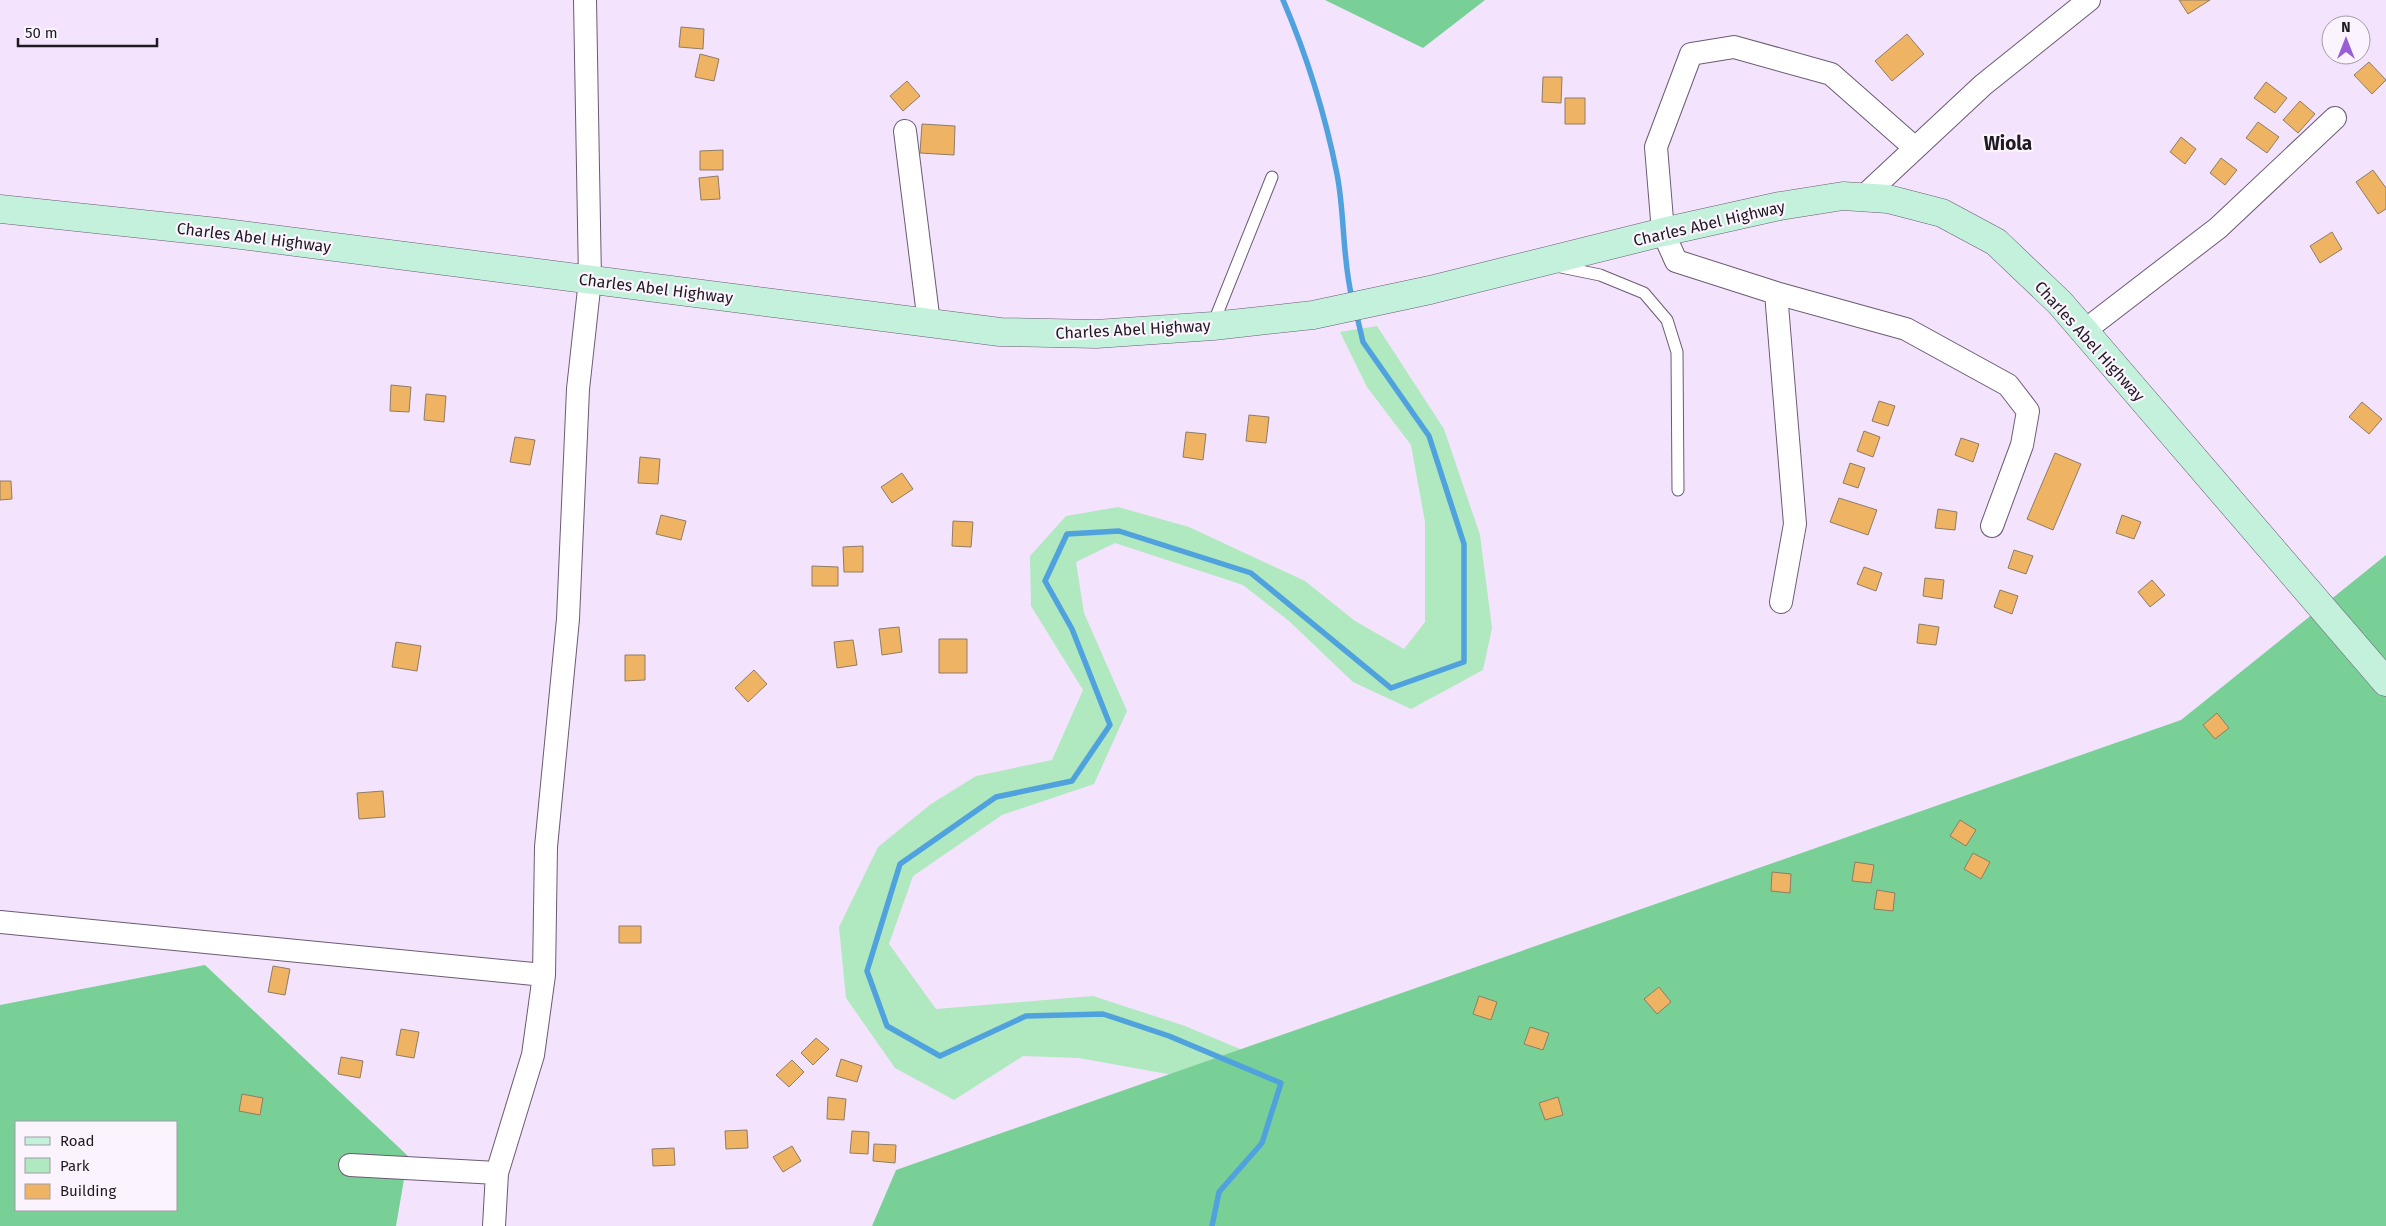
<svg xmlns="http://www.w3.org/2000/svg" width="2386" height="1226" viewBox="0 0 2386 1226" font-family="'Fira Sans',sans-serif">
<style>
.green{fill:#b0e8c0}
.forest{fill:#79d096;fill-rule:evenodd}
.lines{fill:none;stroke-linecap:round;stroke-linejoin:round}
.stream{stroke:#50a2de;stroke-width:5.5}
.building{fill:#efb364;stroke:#8e7c66}
.lane-casing{stroke:#6a5b72;stroke-width:13}
.street-casing{stroke:#6a5b72;stroke-width:24}
.secondary-casing{stroke:#6a5b72;stroke-width:29}
.lane{stroke:#fff;stroke-width:11}
.street{stroke:#fff;stroke-width:22}
.secondary{stroke:#c3f1db;stroke-width:28}
.labels{text-anchor:middle;stroke-width:4.5;stroke-linejoin:round;paint-order:stroke}
.street-label{font-size:16px;fill:#1f1922;stroke:#fbf4ff}
.quarter-label{font-size:19px;font-weight:bold;fill:#1f1922;stroke:#fbf4ff}
</style>
<rect width="100%" height="100%" fill="#f4e3fd"/>
<path class="green" d="M1377,326l67,103 36,106 12,93 -9,42 -72,39 -58,-27 -64,-61 -46,-36 -128,-42 -39,19 8,51 43,98 -33,73 -92,31 -89,61 -24,68 47,65 157,-13 92,30 108,45 -87,10 -127,-23 -56,-2 -69,44 -59,-32 -49,-70 -7,-71 39,-80 53,-43 45,-28 76,-16 31,-70 -52,-84 -1,-50 36,-40 52,-9 71,20 116,54 50,40 49,28 21,-27v-100l-14,-77 -44,-58 -27,-55z"/>
<path class="forest" d="M1325,0h160l-62,48z
M2386,555v671h-1514l24,-56 1285,-450z
M205,965l203,191 -12,70h-396v-221zM16,1122h160v88h-160z"/>
<g class="lines">
<path class="stream" d="M1283,0c24,56 42,114 54,174 8,41 5,83 15,124
M1212,1226l7,-34 43,-49 19,-60 -112,-47 -66,-22 -77,2 -86,40 -53,-30 -20,-55 33,-107 96,-67 76,-16 38,-56 -38,-96 -27,-48 22,-47 52,-3 132,42 140,115 73,-26v-118l-35,-108 -66,-94 -7,-30"/>
</g>
<path class="building" d="M2179,0h31l-22,14z
M681,27l23,2 -1,20 -24,-2z
M2331,33v19l-9,-7z
M1907,34l17,20 -32,27 -17,-20z
M700,54l19,5 -5,22 -19,-4z
M2369,62l17,18 -14,14 -18,-19z
M1543,77h19l-1,26 -19,-1z
M907,81l13,15 -17,15 -13,-15z
M2266,82l21,16 -12,15 -21,-15z
M1565,98h20v26h-20z
M2300,101l15,13 -17,19 -15,-13z
M2258,122l21,15 -12,16 -21,-15z
M922,124l33,2 -1,29 -34,-2z
M2181,137l15,12 -11,15 -15,-12z
M723,150v20h-23v-19z
M2221,158l16,12 -12,15 -15,-12z
M2373,170l13,18v21l-8,5 -22,-32z
M718,176l2,23 -19,1 -2,-22z
M2332,232l10,17 -22,14 -10,-17z
M391,385l20,2 -2,25 -19,-1z
M426,394l20,2 -2,26 -20,-2z
M1879,401l16,5 -7,20 -16,-5z
M2362,402l20,17 -13,15 -20,-17z
M1249,415l20,2 -3,26 -20,-2z
M1864,431l16,6 -7,20 -16,-6z
M1186,432l20,2 -3,26 -20,-3z
M515,437l20,3 -5,25 -20,-3z
M1961,438l18,6 -6,18 -18,-7z
M2055,453l26,11 -28,66 -26,-11z
M640,457l20,2 -2,25 -20,-1z
M1850,463l15,5 -7,20 -15,-5z
M902,473l11,16 -21,14 -11,-16z
M0,481h11l1,18 -12,1z
M1839,498l38,12 -9,25 -38,-13z
M1938,509l19,3 -2,18 -20,-2z
M661,515l25,6 -5,19 -25,-6z
M2122,515l19,7 -7,17 -18,-6z
M953,521l20,1 -2,25 -19,-1z
M863,546v26h-19l-1,-25z
M2014,550l19,6 -7,18 -18,-6z
M812,566l26,1v19h-26z
M1864,567l18,6 -6,18 -19,-7z
M1925,578l19,2 -2,19 -19,-3z
M2152,580l13,15 -15,12 -12,-15z
M2000,590l18,6 -6,18 -18,-7z
M1919,624l20,3 -3,18 -19,-2z
M899,627l3,25 -20,3 -3,-26z
M939,639h28v34h-28z
M853,640l4,25 -20,3 -3,-26z
M396,642l25,4 -4,25 -25,-4z
M625,655h20v25l-20,1z
M754,670l13,14 -19,18 -13,-14z
M2217,713l12,15 -14,11 -12,-14z
M383,791l2,26 -26,2 -2,-26z
M1960,820l16,10 -10,16 -16,-10z
M1973,853l17,9 -9,17 -17,-10z
M1855,862l19,3 -3,18 -19,-2z
M1772,872l19,2 -1,19 -19,-2z
M1877,890l18,3 -2,18 -19,-2z
M619,926h22v17h-22z
M273,966l17,3 -5,26 -17,-3z
M1659,987l12,15 -14,12 -13,-15z
M1479,996l18,6 -6,18 -18,-6z
M1530,1027l19,6 -6,17 -19,-6z
M401,1029l18,3 -5,26 -18,-3z
M816,1038l13,11 -16,16 -12,-12z
M341,1057l22,4 -3,17 -22,-4z
M841,1059l21,7 -5,16 -21,-6z
M792,1060l12,12 -15,15 -13,-12z
M242,1094l21,4 -3,17 -21,-4z
M828,1097l18,2 -2,21 -17,-1z
M1558,1097l5,18 -18,5 -6,-17z
M747,1130l1,18 -22,1 -1,-18z
M852,1131l17,1 -1,22 -18,-1z
M874,1144l22,1 -1,18 -22,-2z
M792,1146l9,15 -18,11 -10,-15z
M674,1148l1,17 -22,1 -1,-17z"/>
<g class="lines">
<g class="lane-casing">
<path id="lane" d="M1556,266l44,9 44,18 23,27 10,32 1,138
M1213,324l59,-147"/>
</g>
<g class="street-casing">
<path id="street" d="M905,131l24,192
M1863,197l120,-112 106,-85
M1776,293l130,36 102,56 20,26 -6,34 -30,81
M2084,331l134,-103 117,-110
M1781,602l14,-78 -19,-231 -100,-32 -13,-29 -7,-85 35,-93 43,-7 97,27 84,74
M0,922l544,53
M350,1165l147,8
M494,1226l3,-53 36,-118 11,-80 2,-128 22,-228 10,-230 12,-109 -5,-280"/>
</g>
<g class="secondary-casing">
<path id="secondary" d="M0,209l217,23 783,100 96,2 117,-8 100,-11 117,-25 233,-58 117,-26 63,-10 45,3 54,14 54,29 64,61 326,379"/>
</g>
<use href="#lane" class="lane"/>
<use href="#street" class="street"/>
<use href="#secondary" class="secondary"/>
</g>
<g class="labels">
<g class="street-label">
<text transform="translate(1709 223) rotate(-13)" y="6">Charles Abel Highway</text>
<text transform="translate(254 237) rotate(7)" y="6">Charles Abel Highway</text>
<text transform="translate(656 288) rotate(7)" y="6">Charles Abel Highway</text>
<text transform="translate(1133 329) rotate(-3)" y="6">Charles Abel Highway</text>
<text transform="translate(2090 341) rotate(48)" y="6">Charles Abel Highway</text>
</g>
<g class="quarter-label">
<text x="2008" y="150">Wiola</text>
</g>
</g>
<rect x="15" y="1121" width="162" height="90" fill="#fbf4ff" stroke="#a39ca7"/>
<rect x="25" y="1137" width="25" height="8" fill="#c3f1db" stroke="#a39ca7"/>
<text x="60" y="1146" font-size="15" fill="#1f1922">Road</text>
<rect x="25" y="1158" width="25" height="15" fill="#b0e8c0" stroke="#a39ca7"/>
<text x="60" y="1171" font-size="15" fill="#1f1922">Park</text>
<rect x="25" y="1184" width="25" height="15" fill="#efb364" stroke="#a39ca7"/>
<text x="60" y="1196" font-size="15" fill="#1f1922">Building</text>
<g transform="translate(2346 40)"><circle r="24" fill="#fbf4ff" stroke="#a39ca7"/>
<path d="M0-4L9 19L0 12L-9 19Z" fill="#975ed6"/>
<text y="-8" font-size="14" font-weight="bold" text-anchor="middle" fill="#1f1922">N</text>
</g>
<path d="M18 38v8h139v-8" fill="none" stroke="#1f1922" stroke-width="2.5"/>
<text x="25" y="38" font-size="15" fill="#1f1922" stroke="#fbf4ff" stroke-width="4" paint-order="stroke">50 m</text>
</svg>
